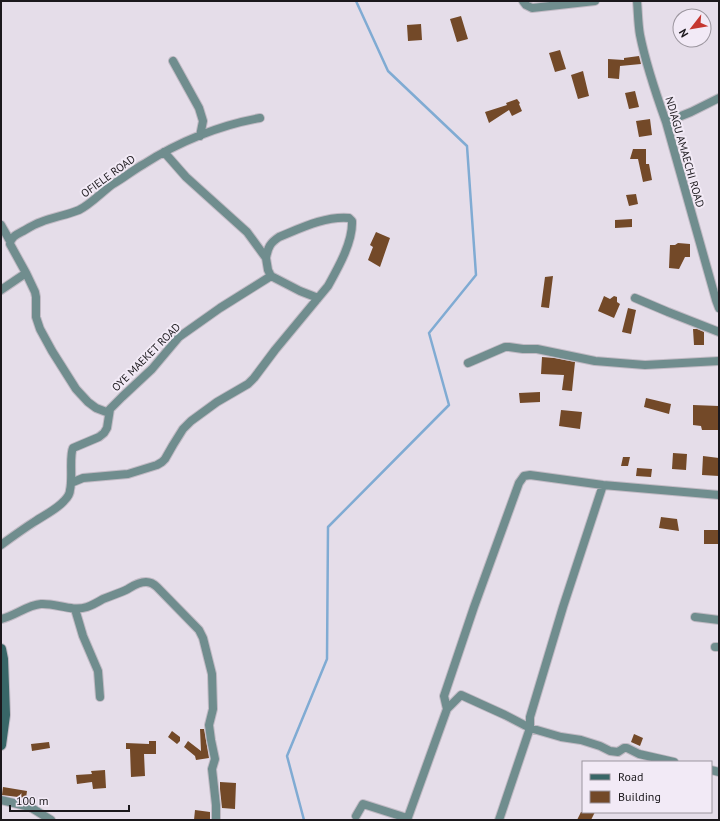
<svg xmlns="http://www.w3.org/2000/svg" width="720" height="821" viewBox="0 0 720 821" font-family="'PT Sans',sans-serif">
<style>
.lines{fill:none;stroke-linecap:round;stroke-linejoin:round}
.stream{stroke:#80abd3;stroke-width:2.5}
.building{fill:#734928}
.street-casing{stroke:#c1bac4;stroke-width:10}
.secondary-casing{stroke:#c1bac4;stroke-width:12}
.street{stroke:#708d8e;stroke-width:8}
.secondary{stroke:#386667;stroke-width:10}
.labels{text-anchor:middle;stroke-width:4;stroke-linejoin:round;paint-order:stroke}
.street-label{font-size:11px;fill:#1b181c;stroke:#f2eaf6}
</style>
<rect width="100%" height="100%" fill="#e5dde9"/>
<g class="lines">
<path class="stream" d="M304,820l-17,-64 40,-97 1,-132 121,-122 -20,-72 47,-58 -9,-129 -79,-75 -32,-70"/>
</g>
<path class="building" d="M461,16l7,23 -11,3 -7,-23z
M421,24l1,16 -14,1 -1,-16z
M560,50l6,19 -11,3 -6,-19z
M639,56l2,8 -21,2 -1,13 -11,-1v-19l16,1v-2z
M583,71l6,25 -11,3 -7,-24z
M635,91l4,16 -10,2 -4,-16z
M517,99l3,4 -1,1 3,7 -10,5 -3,-6 -20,13 -4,-11 22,-7 -1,-2z
M650,119l2,16 -13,2 -3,-16z
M633,149h13v15h3l3,16 -9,2 -5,-23h-8z
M636,194l2,10 -9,2 -3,-11z
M632,219v8l-17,1v-8z
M376,232l14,6 -10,29 -12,-7 5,-13 -3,-2z
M678,243l12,1v13h-5l-6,12 -10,-1 1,-23h5z
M553,276l-4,32 -8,-1 4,-30z
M604,296l6,3 4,-3 3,1v5l3,2 -6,14 -16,-7z
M628,308l8,2 -5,24 -9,-2z
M693,329h4l7,3v13h-10z
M542,357l12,1 21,4 -3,29 -10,-1 2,-15 -23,-1z
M540,392v10l-20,1 -1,-10z
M646,398l25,6 -2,10 -25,-7z
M693,405l26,1v24h-17l-1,-4 -8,-1z
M561,410l21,2 -2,17 -21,-3z
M673,453l14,1 -1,16 -14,-1z
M703,456l16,2v18l-17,-1z
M623,457h7l-2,9h-7z
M637,468l15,1 -1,8 -15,-1z
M661,517l16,2 2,12 -20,-3z
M704,530h15v14h-15z
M200,729h4l5,29 -13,2 -1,-4 -11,-9 4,-6 13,10z
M172,731l8,6v4l-3,3 -9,-7z
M634,734l9,4 -3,8 -9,-4z
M149,741h7v13h-12l1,22 -14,1 -1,-28h-4v-6l23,1z
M49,742l1,6 -18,3 -1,-7z
M105,770l1,18 -13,1 -1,-7 -15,2 -1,-9 16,-1 -1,-3z
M220,782l16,1 -1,26 -13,-1 -2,-19z
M3,787l24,4 -1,7 -24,-3z
M195,810l15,2v8h-16z
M581,812h14l-4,8h-14z"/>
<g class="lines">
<g class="street-casing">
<path id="street" d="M523,1l3,4 6,3 63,-7
M637,1c1,11 1,23 3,34 6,30 16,59 26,87l50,178 3,8
M173,61l26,47 4,13 -3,15
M666,122l25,-10 28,-14
M164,152l22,25 61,55 19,26 2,12 3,6
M1,225l9,16
M26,273l9,19 1,5v20l4,12 12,22 24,38 12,13 8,6 13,5
M271,276l29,15 18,7
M1,290l25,-17 -16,-29c1,-8 8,-10 15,-14 5,-3 10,-6 16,-8 12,-5 26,-7 38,-12 11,-5 24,-19 34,-26 11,-6 20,-14 31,-20 34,-22 76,-39 116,-46
M635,298l33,14 51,20
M468,363l37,-16h4l14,2h14l58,12 50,4 74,-4
M71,483l12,-5 45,-4 29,-9 5,-3 3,-3 8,-14 10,-16 8,-8 26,-19 31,-18 6,-6 21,-28 53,-64c10,-18 25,-44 24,-65l-3,-3c-24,-2 -48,10 -70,19 -9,6 -11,10 -13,21
M1,545c11,-8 22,-16 33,-23 10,-7 22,-12 30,-21 3,-3 6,-7 6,-11 3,-11 -1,-34 3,-42l26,-11 5,-4 3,-5 3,-19 12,-12 30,-28 27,-32 41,-29 51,-32
M75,609l8,27 15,35 2,26
M695,617l24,3
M1,619c14,-3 26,-14 40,-15 15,-1 31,8 46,3 6,-2 11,-5 16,-8 8,-3 16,-6 23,-9 7,-4 12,-8 20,-8 4,0 8,2 11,5l42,43 4,8 9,36 1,35 -4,16 2,15 4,19 -3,10 4,36v15
M715,647h4
M447,709l14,-14 44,20 25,13 31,9 20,3 19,6 10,5 8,1 6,-4h3l12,6 35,8
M711,770l8,2
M1,800l29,7 21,13
M356,816l7,-12 44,14
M407,820l40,-111 -3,-13 30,-89 45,-124 5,-7 6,-1 73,10 116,10
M499,820l31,-92v-11l33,-110 40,-122"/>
</g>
<g class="secondary-casing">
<path id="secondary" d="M1,649l2,10 2,56 -4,30"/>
</g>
<use href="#street" class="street"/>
<use href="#secondary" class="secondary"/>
</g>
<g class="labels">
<g class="street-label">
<text transform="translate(685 152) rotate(74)" y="4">NDIAGU AMAECHI ROAD</text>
<text transform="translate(108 176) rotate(-36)" y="4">OFIELE ROAD</text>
<text transform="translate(146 357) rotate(-45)" y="4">OYE MAEKET ROAD</text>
</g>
</g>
<rect width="720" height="821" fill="none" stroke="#1b181c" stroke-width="4"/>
<rect x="582" y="761" width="130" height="52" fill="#f2eaf6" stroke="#9c969f"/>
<rect x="590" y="774" width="20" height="6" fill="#386667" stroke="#9c969f"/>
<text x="618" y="781" font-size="12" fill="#1b181c">Road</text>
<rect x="590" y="791" width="20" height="12" fill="#734928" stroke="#9c969f"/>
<text x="618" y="801" font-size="12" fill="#1b181c">Building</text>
<g transform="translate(692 28) rotate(239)"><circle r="19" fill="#f2eaf6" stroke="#9c969f"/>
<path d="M0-3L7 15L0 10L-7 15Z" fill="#c53730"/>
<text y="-6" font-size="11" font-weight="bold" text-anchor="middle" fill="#1b181c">N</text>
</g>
<path d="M10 805v6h119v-6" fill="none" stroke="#1b181c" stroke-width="2"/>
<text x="16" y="805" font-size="12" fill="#1b181c" stroke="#f2eaf6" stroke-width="3" paint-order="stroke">100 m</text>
</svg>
